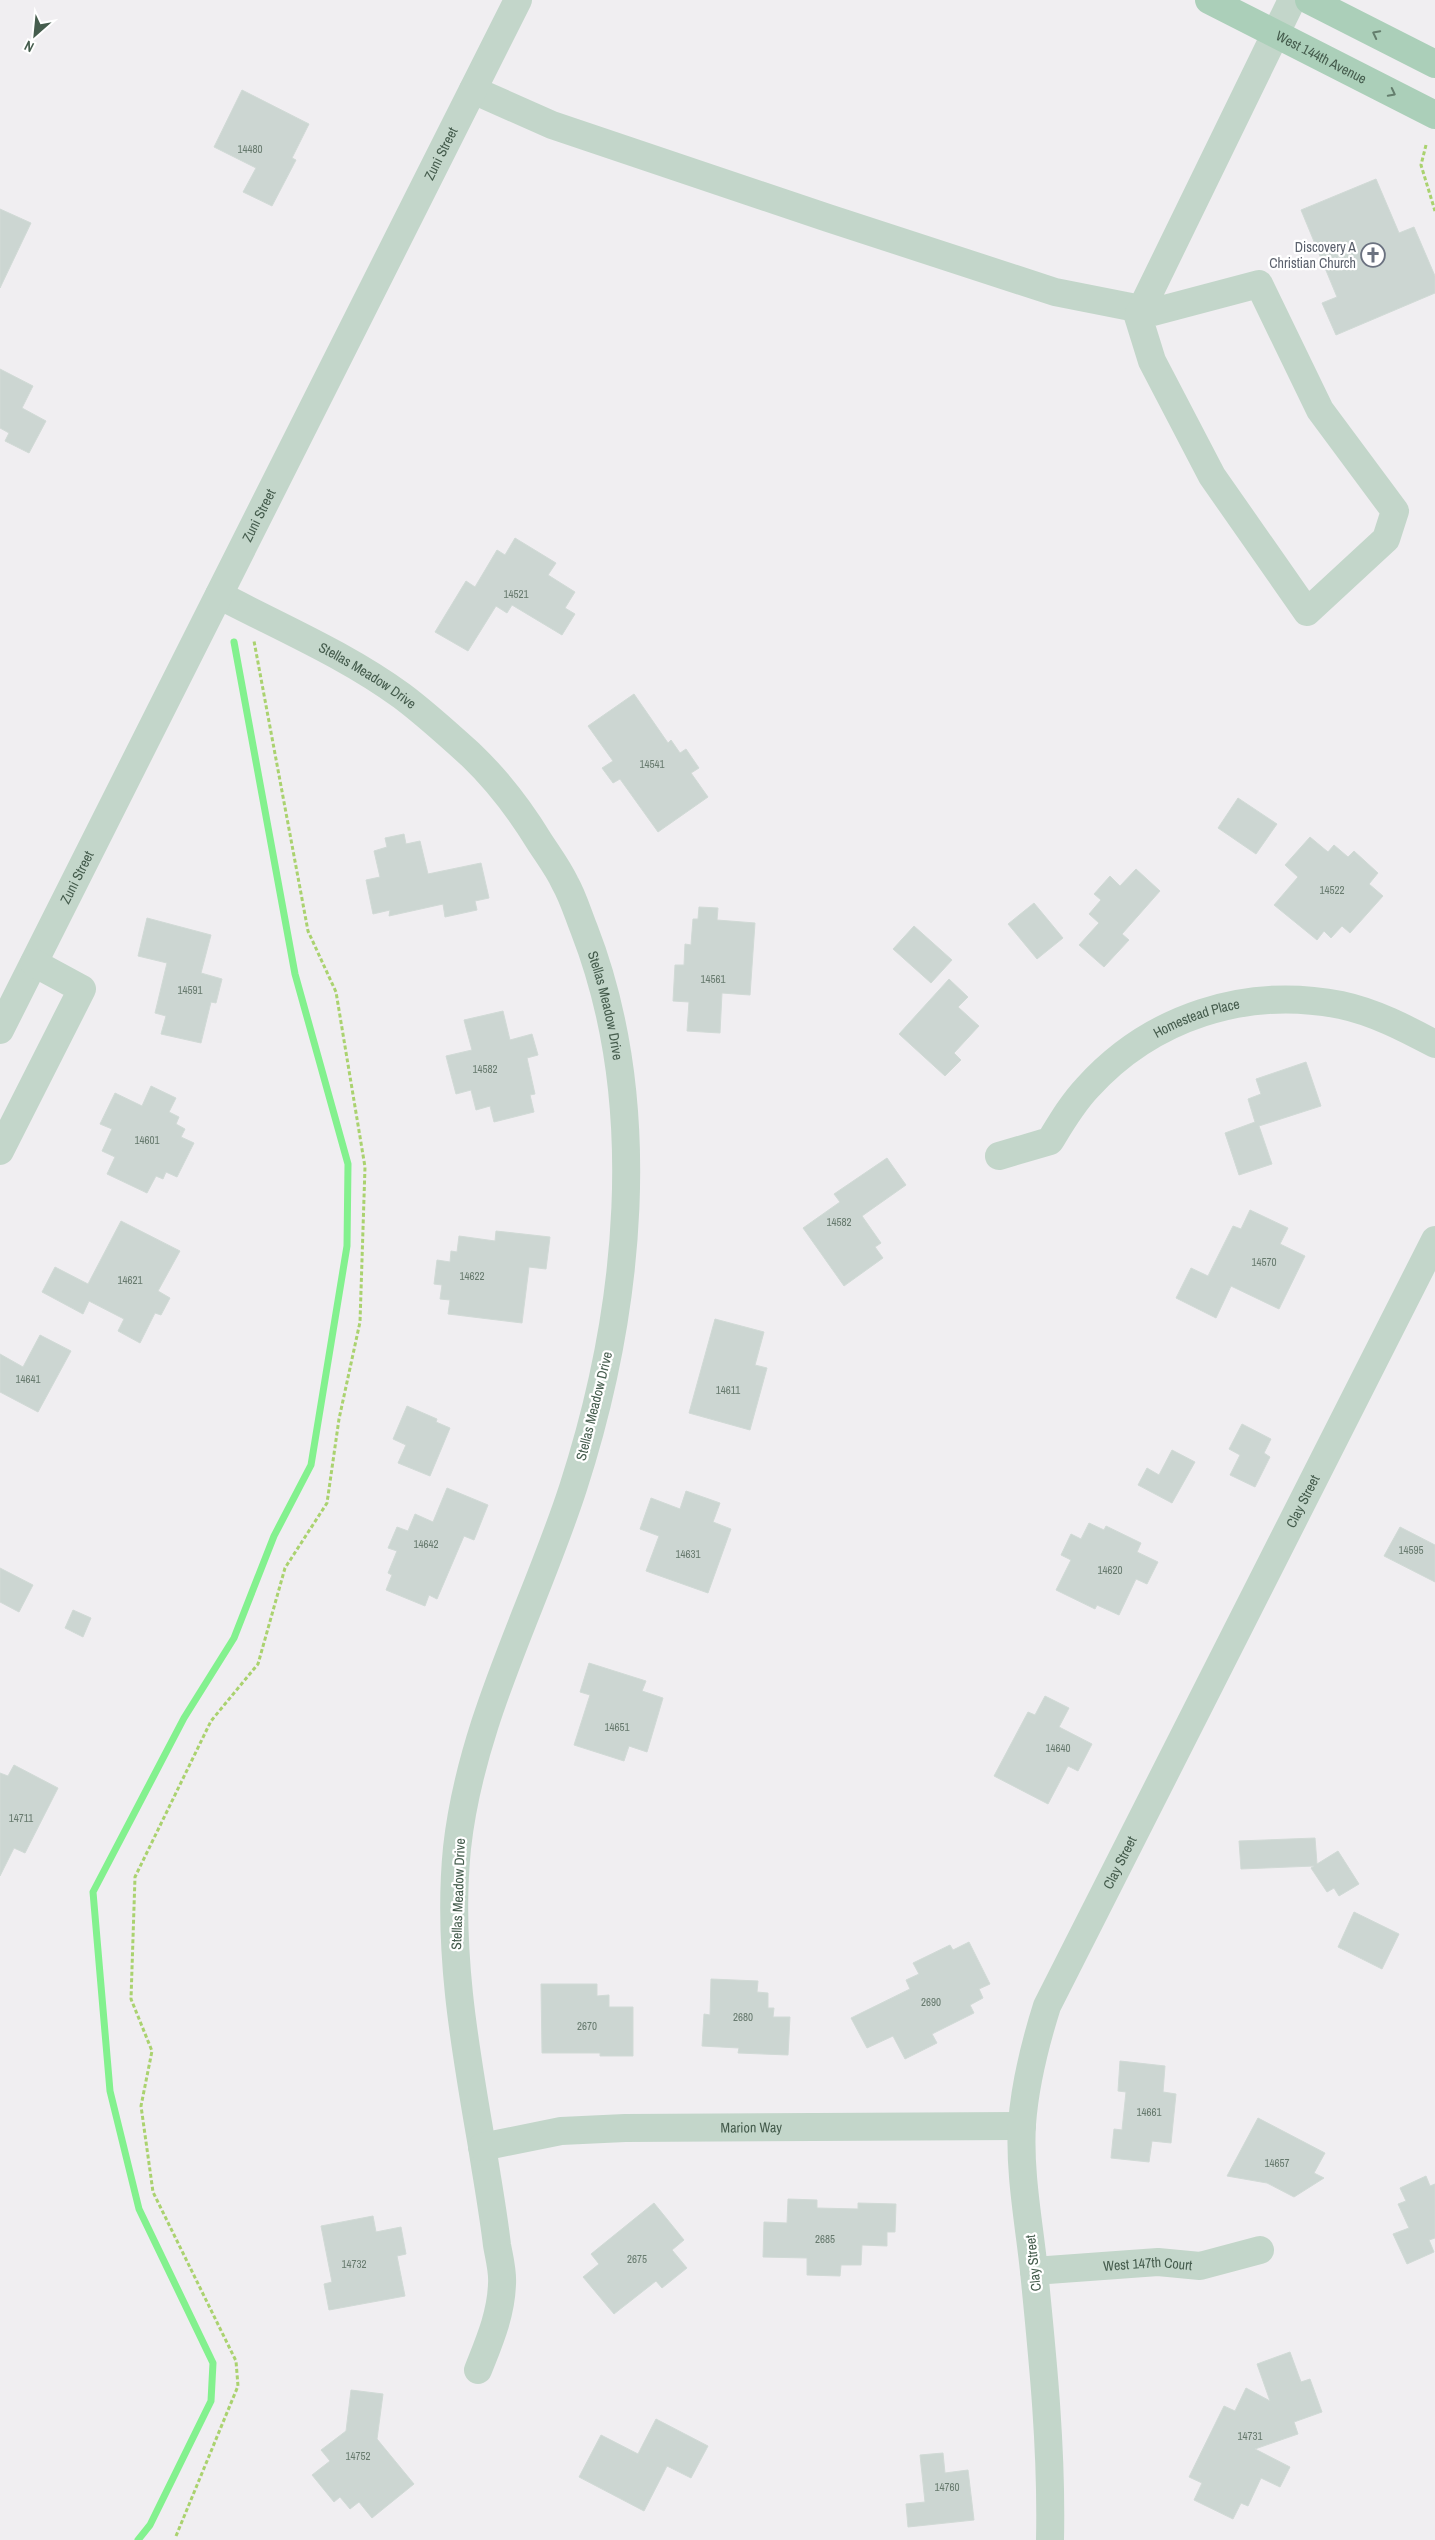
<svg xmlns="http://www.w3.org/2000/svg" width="1435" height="2540" viewBox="0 0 1435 2540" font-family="'Archivo Narrow',sans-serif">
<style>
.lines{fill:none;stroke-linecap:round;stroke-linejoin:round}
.stream{stroke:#83f18e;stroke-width:7}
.building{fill:#ccd6d2;stroke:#d1dad6}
.path{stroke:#aad26f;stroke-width:3;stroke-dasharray:4 2.5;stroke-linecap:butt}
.minor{stroke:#c3d6ca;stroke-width:28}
.major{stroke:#abcfb9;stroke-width:28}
.oneway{stroke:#647e6d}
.labels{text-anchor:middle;stroke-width:4.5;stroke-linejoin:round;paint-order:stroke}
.number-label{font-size:11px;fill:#677a6e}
.street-label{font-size:14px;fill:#455c4d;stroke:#fff}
.worship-label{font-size:14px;fill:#5b616d;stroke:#fff;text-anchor:end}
</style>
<rect width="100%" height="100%" fill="#f0eef1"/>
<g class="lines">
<path class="stream" d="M138,2540l12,-15 61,-124 2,-38 -74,-154 -29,-118 -17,-199 91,-174 50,-80 40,-102 37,-71 36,-219 1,-82 -53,-190 -61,-332"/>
</g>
<path class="building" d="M242,90l67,34 -17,34 4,2 -24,46 -29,-14 13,-24 -42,-21z
M1376,179l23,54 15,-6 21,49v17l-99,42 -14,-32 15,-6 -36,-87z
M0,209l31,14 -31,65z
M0,369l33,17 -11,22 24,13 -17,32 -24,-12 4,-8 -9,-5z
M515,538l41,25 -8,12 27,17 -10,16 10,6 -13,21 -50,-30 -5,8 -11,-7 -28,45 -33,-19 31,-51 9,6 22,-37 8,5z
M634,694l34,49 3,-3 9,13 6,-4 13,19 -8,5 17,24 -50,35 -38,-53 -7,4 -11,-15 11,-7 -25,-35z
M1238,798l39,26 -21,30 -38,-26z
M404,834l2,10 14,-3 8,33 53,-11 8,35 -14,3 2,9 -32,7 -2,-13 -54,12 1,-6 -17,4 -7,-34 14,-3 -6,-26 13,-4 -2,-9z
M1310,837l18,15 6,-7 14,12 6,-6 24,22 -9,11 14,12 -33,37 -8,-7 -11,12 -7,-7 -7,9 -43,-35 24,-28 -13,-12z
M1136,869l24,22 -38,43 7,6 -25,27 -25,-22 20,-22 -10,-9 12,-14 -7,-6 16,-18 10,10z
M1034,903l29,35 -26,21 -29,-35z
M699,907l19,1 -1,12 38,3 -5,72 -28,-2 -2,40 -33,-2 2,-29 -16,-1 2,-36h9l1,-21 6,1 2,-26h5z
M147,918l64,17 -10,38 21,6 -6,24 -5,-1 -10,41 -40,-9 5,-18 -11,-3 12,-50 -29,-7z
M914,926l38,34 -21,23 -38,-34z
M949,979l19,18 -10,10 21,19 -25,27 7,7 -16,16 -46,-42z
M503,1011l7,29 22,-6 6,21 -11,3 8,36 -5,1 4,17 -40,10 -4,-16 -14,4 -5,-20 -15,4 -10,-38 26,-6 -8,-30z
M1306,1062l15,44 -62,20 13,38 -33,11 -14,-42 30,-11 -7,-23 13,-5 -5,-15z
M151,1086l25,12 -7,14 10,5 -3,7 9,5 -4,8 13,6 -17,34 -11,-5 -3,7 -7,-3 -9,17 -40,-19 8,-17 -13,-6 10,-22 -12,-5 15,-31 27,13z
M887,1158l19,27 -44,31 19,27 -6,4 8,11 -39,28 -41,-58 37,-26 -6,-8z
M1250,1210l38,18 -8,16 25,12 -26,53 -48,-23 -15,32 -40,-20 15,-30 17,8 25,-50 8,3z
M121,1221l59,30 -22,40 12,7 -9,17 -6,-2 -15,30 -22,-12 6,-12 -35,-18 -6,13 -41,-22 13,-25 33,17z
M496,1231l54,6 -4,32 -17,-2 -7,56 -74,-9 2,-14 -10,-1 2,-14 -8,-1 3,-24 13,2 1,-11 6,1 2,-16 36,5z
M715,1319l49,13 -9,33 12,3 -17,62 -61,-17z
M40,1335l31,16 -33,61 -38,-20v-38l23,13z
M407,1406l30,13 -1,3 14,6 -20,48 -32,-13 8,-18 -13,-6z
M1242,1424l29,15 -7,14 6,4 -15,30 -25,-12 10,-20 -11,-6z
M1172,1450l23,12 -23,41 -34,-18 9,-17 12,7z
M447,1488l41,17 -14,35 -10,-4 -27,63 -8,-4 -4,11 -39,-16 6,-15 -4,-2 9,-22 -9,-3 9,-21 11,4 7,-17 18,8z
M686,1491l34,12 -7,19 18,7 -23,64 -62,-22 13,-35 -19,-7 11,-31 29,11z
M1089,1523l15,7 2,-4 35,17 -4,9 21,10 -11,22 -11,-5 -17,36 -22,-10 -2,4 -39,-19 15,-30 -10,-5 10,-21 10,5z
M1400,1527l35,18v37l-51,-26z
M0,1568l33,17 -14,27 -19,-10z
M73,1610l18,8 -8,19 -18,-9z
M589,1663l57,18 -4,10 21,7 -16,54 -18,-6 -5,15 -50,-16 16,-50 -10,-3z
M1045,1696l24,12 -10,19 33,17 -14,27 -10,-5 -20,38 -54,-28 34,-64 7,3z
M14,1765l44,23 -33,65 -11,-5 -14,28v-103l8,3z
M1315,1838l2,26 21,-13 21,33 -20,12 -5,-8 -7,4 -16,-24 3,-2 -73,3 -2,-28z
M1354,1912l45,22 -17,35 -44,-22z
M969,1942l21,42 -11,5 4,9 -13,7 4,8 -42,21 5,9 -32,16 -12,-23 -26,12 -16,-30 59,-29 -4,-9 13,-6 -6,-11 37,-18 3,5z
M711,1979l47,2 -1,11 11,1v15h6l-1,9h17l-2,38 -50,-2 1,-5 -37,-2 2,-32 6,1z
M541,1984h56v12l12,-1v12h24v49h-33v-3h-58z
M1120,2061l45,5 -2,26 13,2 -5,49 -19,-2 -3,21 -38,-4 3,-29 8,1 4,-38 -8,-1z
M1258,2118l67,35 -11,20 10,5 -30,19 -27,-14 -40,-7z
M1426,2176l4,10 5,-2v54l-6,2 5,12 -27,12 -14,-30 16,-6 -11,-24 8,-3 -6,-13z
M788,2199l29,1v8l41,1v-6l38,1 -1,28h-8v14l-25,-1 -1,20h-20l-1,11 -33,-1v-17l-44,-1 1,-35 23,1z
M654,2203l30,37 -12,10 15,18 -25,20 -6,-7 -42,33 -31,-37 16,-13 -8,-10z
M373,2216l3,16 25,-5 5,27 -9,2 8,40 -76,14 -5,-26 8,-2 -11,-56z
M1290,2352l11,30 9,-3 12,33 -28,10 4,12 -43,15 35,18 -10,20 -19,-9 -13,28 -7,-3 -8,16 -39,-19 8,-17 -13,-6 35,-71 11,5 11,-23 24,13 -13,-37z
M351,2390l32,4 -6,45 37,45 -42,34 -13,-16 -9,7 -10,-12 -6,5 -22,-27 18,-14 -9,-11 25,-19z
M656,2419l52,27 -17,32 -24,-12 -23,45 -65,-34 22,-42 37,19z
M943,2453l2,20 23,-3 6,50 -66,7 -2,-23 19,-2 -5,-47z"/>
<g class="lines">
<path class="path" d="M1426,145l-5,20 14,46
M176,2536l62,-150 -2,-25 -83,-169 -12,-86 11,-55 -21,-52 4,-122 76,-156 47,-57 27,-96 42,-65 12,-84 21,-97 5,-155 -29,-175 -28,-61 -54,-290"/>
<g class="minor">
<path d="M473,90l79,35 276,93 227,74 86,17"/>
<path d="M1138,316l121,-32 61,126 75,101 -9,28 -79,73 -95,-136 -60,-115 -14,-45 154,-316"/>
<path id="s1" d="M219,595c61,32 127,60 183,101 24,18 47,39 69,59 26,25 49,55 68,86 9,14 19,27 26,42 8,14 13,31 19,46 68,175 46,383 -11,559 -39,120 -102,233 -116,360 -10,100 8,200 25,298 5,33 11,65 15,99 2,12 6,26 5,39 -1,31 -13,58 -24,86"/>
<path id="s2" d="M0,1030l518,-1030"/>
<path d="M0,1151l82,-162 -48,-26"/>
<path id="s3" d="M999,1156l51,-15c11,-18 22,-37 37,-53 64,-71 159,-102 254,-83 33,7 64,23 94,39"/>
<path id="s4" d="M482,2147l79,-16 64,-3 397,-2"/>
<path id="s5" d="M1034,2271l124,-9 42,4 60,-16"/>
<path id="s6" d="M1050,2540c2,-90 -7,-179 -16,-269 -5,-48 -15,-99 -12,-147 3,-41 13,-80 25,-118l388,-766"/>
</g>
<g class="major">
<path id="s7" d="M1209,0l226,115"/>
<path d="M1309,0l126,64"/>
</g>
</g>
<defs><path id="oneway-chevron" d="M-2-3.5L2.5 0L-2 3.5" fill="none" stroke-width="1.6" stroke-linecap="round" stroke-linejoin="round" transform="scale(1.25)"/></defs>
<g class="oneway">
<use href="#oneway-chevron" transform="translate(1376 34) rotate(-153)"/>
<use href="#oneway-chevron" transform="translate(1392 93) rotate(27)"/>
</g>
<defs>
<g id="church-ring" transform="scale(1.25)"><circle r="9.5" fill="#fff" stroke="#6b7280" stroke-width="1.5"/><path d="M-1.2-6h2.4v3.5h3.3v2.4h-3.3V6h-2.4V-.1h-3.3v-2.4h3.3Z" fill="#6b7280"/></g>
</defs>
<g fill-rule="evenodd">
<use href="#church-ring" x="1373" y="255"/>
</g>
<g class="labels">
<g class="number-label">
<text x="250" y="153">14480</text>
<text x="516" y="598">14521</text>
<text x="652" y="768">14541</text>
<text x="1332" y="894">14522</text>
<text x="713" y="983">14561</text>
<text x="190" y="994">14591</text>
<text x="485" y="1073">14582</text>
<text x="147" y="1144">14601</text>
<text x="839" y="1226">14582</text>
<text x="1264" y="1266">14570</text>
<text x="472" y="1280">14622</text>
<text x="130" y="1284">14621</text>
<text x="28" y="1383">14641</text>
<text x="728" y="1394">14611</text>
<text x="426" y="1548">14642</text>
<text x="1411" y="1554">14595</text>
<text x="688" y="1558">14631</text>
<text x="1110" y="1574">14620</text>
<text x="617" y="1731">14651</text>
<text x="1058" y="1752">14640</text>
<text x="21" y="1822">14711</text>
<text x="931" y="2006">2690</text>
<text x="743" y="2021">2680</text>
<text x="587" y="2030">2670</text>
<text x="1149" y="2116">14661</text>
<text x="1277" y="2167">14657</text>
<text x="825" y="2243">2685</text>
<text x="637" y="2263">2675</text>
<text x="354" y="2268">14732</text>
<text x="1250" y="2440">14731</text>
<text x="358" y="2460">14752</text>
<text x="947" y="2491">14760</text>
</g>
<g class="street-label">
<text dy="5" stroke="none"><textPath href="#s7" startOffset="126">West 144th Avenue</textPath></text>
<text dy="5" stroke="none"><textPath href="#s2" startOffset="981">Zuni Street</textPath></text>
<text dy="5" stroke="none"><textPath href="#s2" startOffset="576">Zuni Street</textPath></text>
<text dy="5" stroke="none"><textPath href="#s1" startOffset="169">Stellas Meadow Drive</textPath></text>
<text dy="5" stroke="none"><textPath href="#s2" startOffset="171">Zuni Street</textPath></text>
<text dy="5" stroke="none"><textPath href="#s1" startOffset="589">Stellas Meadow Drive</textPath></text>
<text dy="5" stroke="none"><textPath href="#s3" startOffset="250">Homestead Place</textPath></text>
<text transform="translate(594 1406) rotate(-76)" y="5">Stellas Meadow Drive</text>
<text dy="5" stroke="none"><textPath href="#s6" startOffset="1104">Clay Street</textPath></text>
<text dy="5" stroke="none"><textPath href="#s6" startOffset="699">Clay Street</textPath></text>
<text transform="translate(458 1894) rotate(-88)" y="5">Stellas Meadow Drive</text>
<text dy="5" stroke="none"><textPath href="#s4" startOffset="271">Marion Way</textPath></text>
<text transform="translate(1033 2263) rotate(-96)" y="5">Clay Street</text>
<text dy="5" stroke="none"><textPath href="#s5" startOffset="114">West 147th Court</textPath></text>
</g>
<g class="worship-label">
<text x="1356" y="252">Discovery A<tspan x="1356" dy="16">Christian Church</tspan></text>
</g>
</g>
<g transform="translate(35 35) rotate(207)" stroke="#ffffff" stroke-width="4" paint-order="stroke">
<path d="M0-4L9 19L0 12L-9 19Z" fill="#455c4d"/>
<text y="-8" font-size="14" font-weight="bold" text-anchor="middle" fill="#455c4d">N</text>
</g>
</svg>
